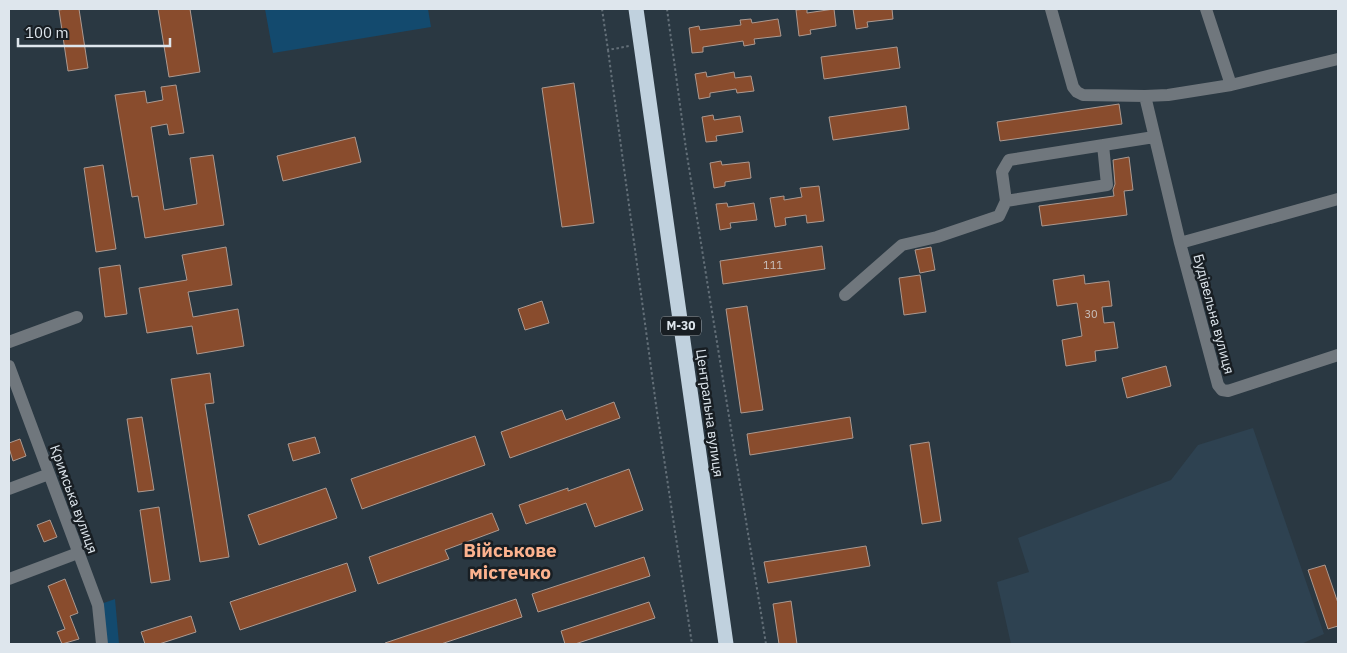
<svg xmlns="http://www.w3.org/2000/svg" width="1347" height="653" viewBox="0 0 1347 653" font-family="'IBM Plex Sans',sans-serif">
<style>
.built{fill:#2e4251}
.green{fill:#134a6e}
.building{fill:#894c2d;stroke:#ac9990}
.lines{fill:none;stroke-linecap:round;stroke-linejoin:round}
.path{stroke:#636f78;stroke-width:2;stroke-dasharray:2.5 2.5;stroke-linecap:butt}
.minor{stroke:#70777d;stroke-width:12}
.highway{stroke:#c0d1de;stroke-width:15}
.labels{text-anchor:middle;stroke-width:5;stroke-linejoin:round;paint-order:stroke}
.number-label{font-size:11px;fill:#c9c0bd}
.shield{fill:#181e23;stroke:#a3aab0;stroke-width:1}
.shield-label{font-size:12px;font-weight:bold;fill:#dee6ed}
.street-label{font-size:14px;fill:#dee6ed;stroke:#181e23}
.district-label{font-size:19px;font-weight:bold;fill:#fcb28e;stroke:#181e23}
</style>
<rect width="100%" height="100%" fill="#2a3842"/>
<path class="built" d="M1253,428l71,206 -23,10h-290l-14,-62 32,-10 -11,-34 153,-58 27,-35z"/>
<path class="green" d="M265,9h163l3,18 -158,26z
M115,599l4,45h-17l-4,-39z"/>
<path class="building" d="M66,9h13l9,59 -20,3 -9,-61z
M158,9h32l10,63 -31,5z
M807,9v4l27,-4 2,17 -26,4 1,4 -12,2 -3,-26z
M853,9h39l1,10 -26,3 1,5 -12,2z
M751,19l1,4 26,-4 3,17 -27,3 1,5 -11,2 -1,-5 -40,6v5l-11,1 -3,-25 10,-2 1,4 41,-5 -1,-5z
M897,47l3,21 -76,11 -3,-22z
M706,72l1,5 27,-5 1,6 16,-2 3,15 -17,2 -1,-4 -26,4v4l-11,2 -4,-25z
M574,83l20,140 -32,4 -20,-139z
M176,85l8,48 -15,2 -2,-11 -16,3 13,83 33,-6 -7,-46 23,-3 11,70 -79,13 -7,-42 -6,1 -17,-102 30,-4 2,12 16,-3 -2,-13z
M1119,104l3,20 -122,17 -3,-19z
M906,106l3,23 -76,11 -4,-23z
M713,115l1,5 26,-4 3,16 -27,4 1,5 -11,1 -4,-25z
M355,137l6,25 -78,19 -6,-25z
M1129,157l4,33 -9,1 3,24 -85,11 -3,-20 75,-10 -1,-6 2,-6 -2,-24z
M721,161l1,4 27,-3 2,16 -26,4v4l-11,2 -4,-25z
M103,165l13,84 -20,3 -12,-84z
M819,186l5,35 -17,2 -1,-8 -21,3 1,7 -11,2 -5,-29 14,-2v4l18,-3 -2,-9z
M727,203l1,4 26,-4 3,17 -27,3 1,5 -11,2 -4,-26z
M822,246l3,23 -102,15 -3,-23z
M226,247l6,38 -44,7 5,25 45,-8 6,37 -47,8 -5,-28 -45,7 -8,-45 48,-8 -5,-25z
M931,247l4,23 -15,3 -5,-23z
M120,265l7,49 -22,3 -6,-49z
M920,275l6,37 -22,3 -5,-37z
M1084,275l1,9 24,-3 3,25 -10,1 2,16 10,-1 4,26 -23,3 1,10 -30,5 -4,-26 20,-4 -5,-33 -20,3 -4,-26z
M542,301l7,22 -24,7 -7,-21z
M747,306l16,104 -22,3 -15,-104z
M1166,366l5,20 -44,12 -5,-20z
M210,373l4,30 -9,1 24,153 -29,5 -29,-183z
M614,402l6,16 -110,40 -9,-26 61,-22 4,10z
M142,417l12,73 -16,2 -11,-73z
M850,417l3,21 -103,17 -3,-21z
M475,436l10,29 -123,44 -11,-30z
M315,437l5,16 -27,8 -5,-17z
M20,439l6,17 -13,5 -4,-13v-5z
M929,442l12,79 -19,3 -12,-79z
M629,469l14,41 -48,17 -9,-24 -60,21 -7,-19 49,-17v3z
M326,488l11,30 -78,27 -11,-30z
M159,507l11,73 -19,3 -11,-73z
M492,513l7,17 -54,20 4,9 -71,25 -9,-27z
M50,520l7,17 -13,5 -7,-17z
M866,546l4,20 -102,17 -4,-21z
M644,557l6,19 -112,36 -6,-18z
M347,563l9,28 -116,39 -10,-28z
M1325,565l13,38v23l-10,3 -20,-59z
M65,579l13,34 -8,3 9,23 -17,5 -5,-12 8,-3 -17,-43z
M516,599l6,18 -81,27h-55l-1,-1z
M791,601l6,43h-18l-6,-40z
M649,602l6,16 -80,26h-10l-4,-13z
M191,616l5,16 -37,12h-14l-4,-12z"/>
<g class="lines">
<path class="path" d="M602,9l6,41 21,-4
M667,9l19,140 22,138 58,357
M608,50l49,362 35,232"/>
<path class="minor" d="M1051,9l22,78 4,5 6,3 62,1 35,147 38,142 4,5 6,1 110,-36
M1206,9l25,76 107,-26
M1145,96l23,-1 63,-10
M1006,201l101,-16 -4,-40
M1180,243l158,-44
M845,295l57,-50 35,-8 62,-21 7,-15 -4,-29 7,-12 145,-23
M9,342l68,-25
M9,366l89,239 4,39
M9,489l40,-15
M9,579l69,-26"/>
<path class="highway" d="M636,9l90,635"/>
</g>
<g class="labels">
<g class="number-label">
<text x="773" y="269">111</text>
<text x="1091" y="318">30</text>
</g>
<rect class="shield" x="661" y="316.5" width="40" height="19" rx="4"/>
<g class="shield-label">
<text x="681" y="330">М-30</text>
</g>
<g class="street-label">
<text transform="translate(1214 314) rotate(75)" y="5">Будівельна вулиця</text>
<text transform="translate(710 413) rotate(82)" y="5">Центральна вулиця</text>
<text transform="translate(74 499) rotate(70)" y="5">Кримська вулиця</text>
</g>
<g class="district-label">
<text x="510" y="557">Військове<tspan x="510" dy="22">містечко</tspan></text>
</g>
</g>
<rect width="1347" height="653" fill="none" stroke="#dee6ed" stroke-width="20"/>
<path d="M18 38v8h152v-8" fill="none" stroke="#dee6ed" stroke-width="2.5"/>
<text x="25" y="38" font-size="15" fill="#dee6ed" stroke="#181e23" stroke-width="4" paint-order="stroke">100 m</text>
</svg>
